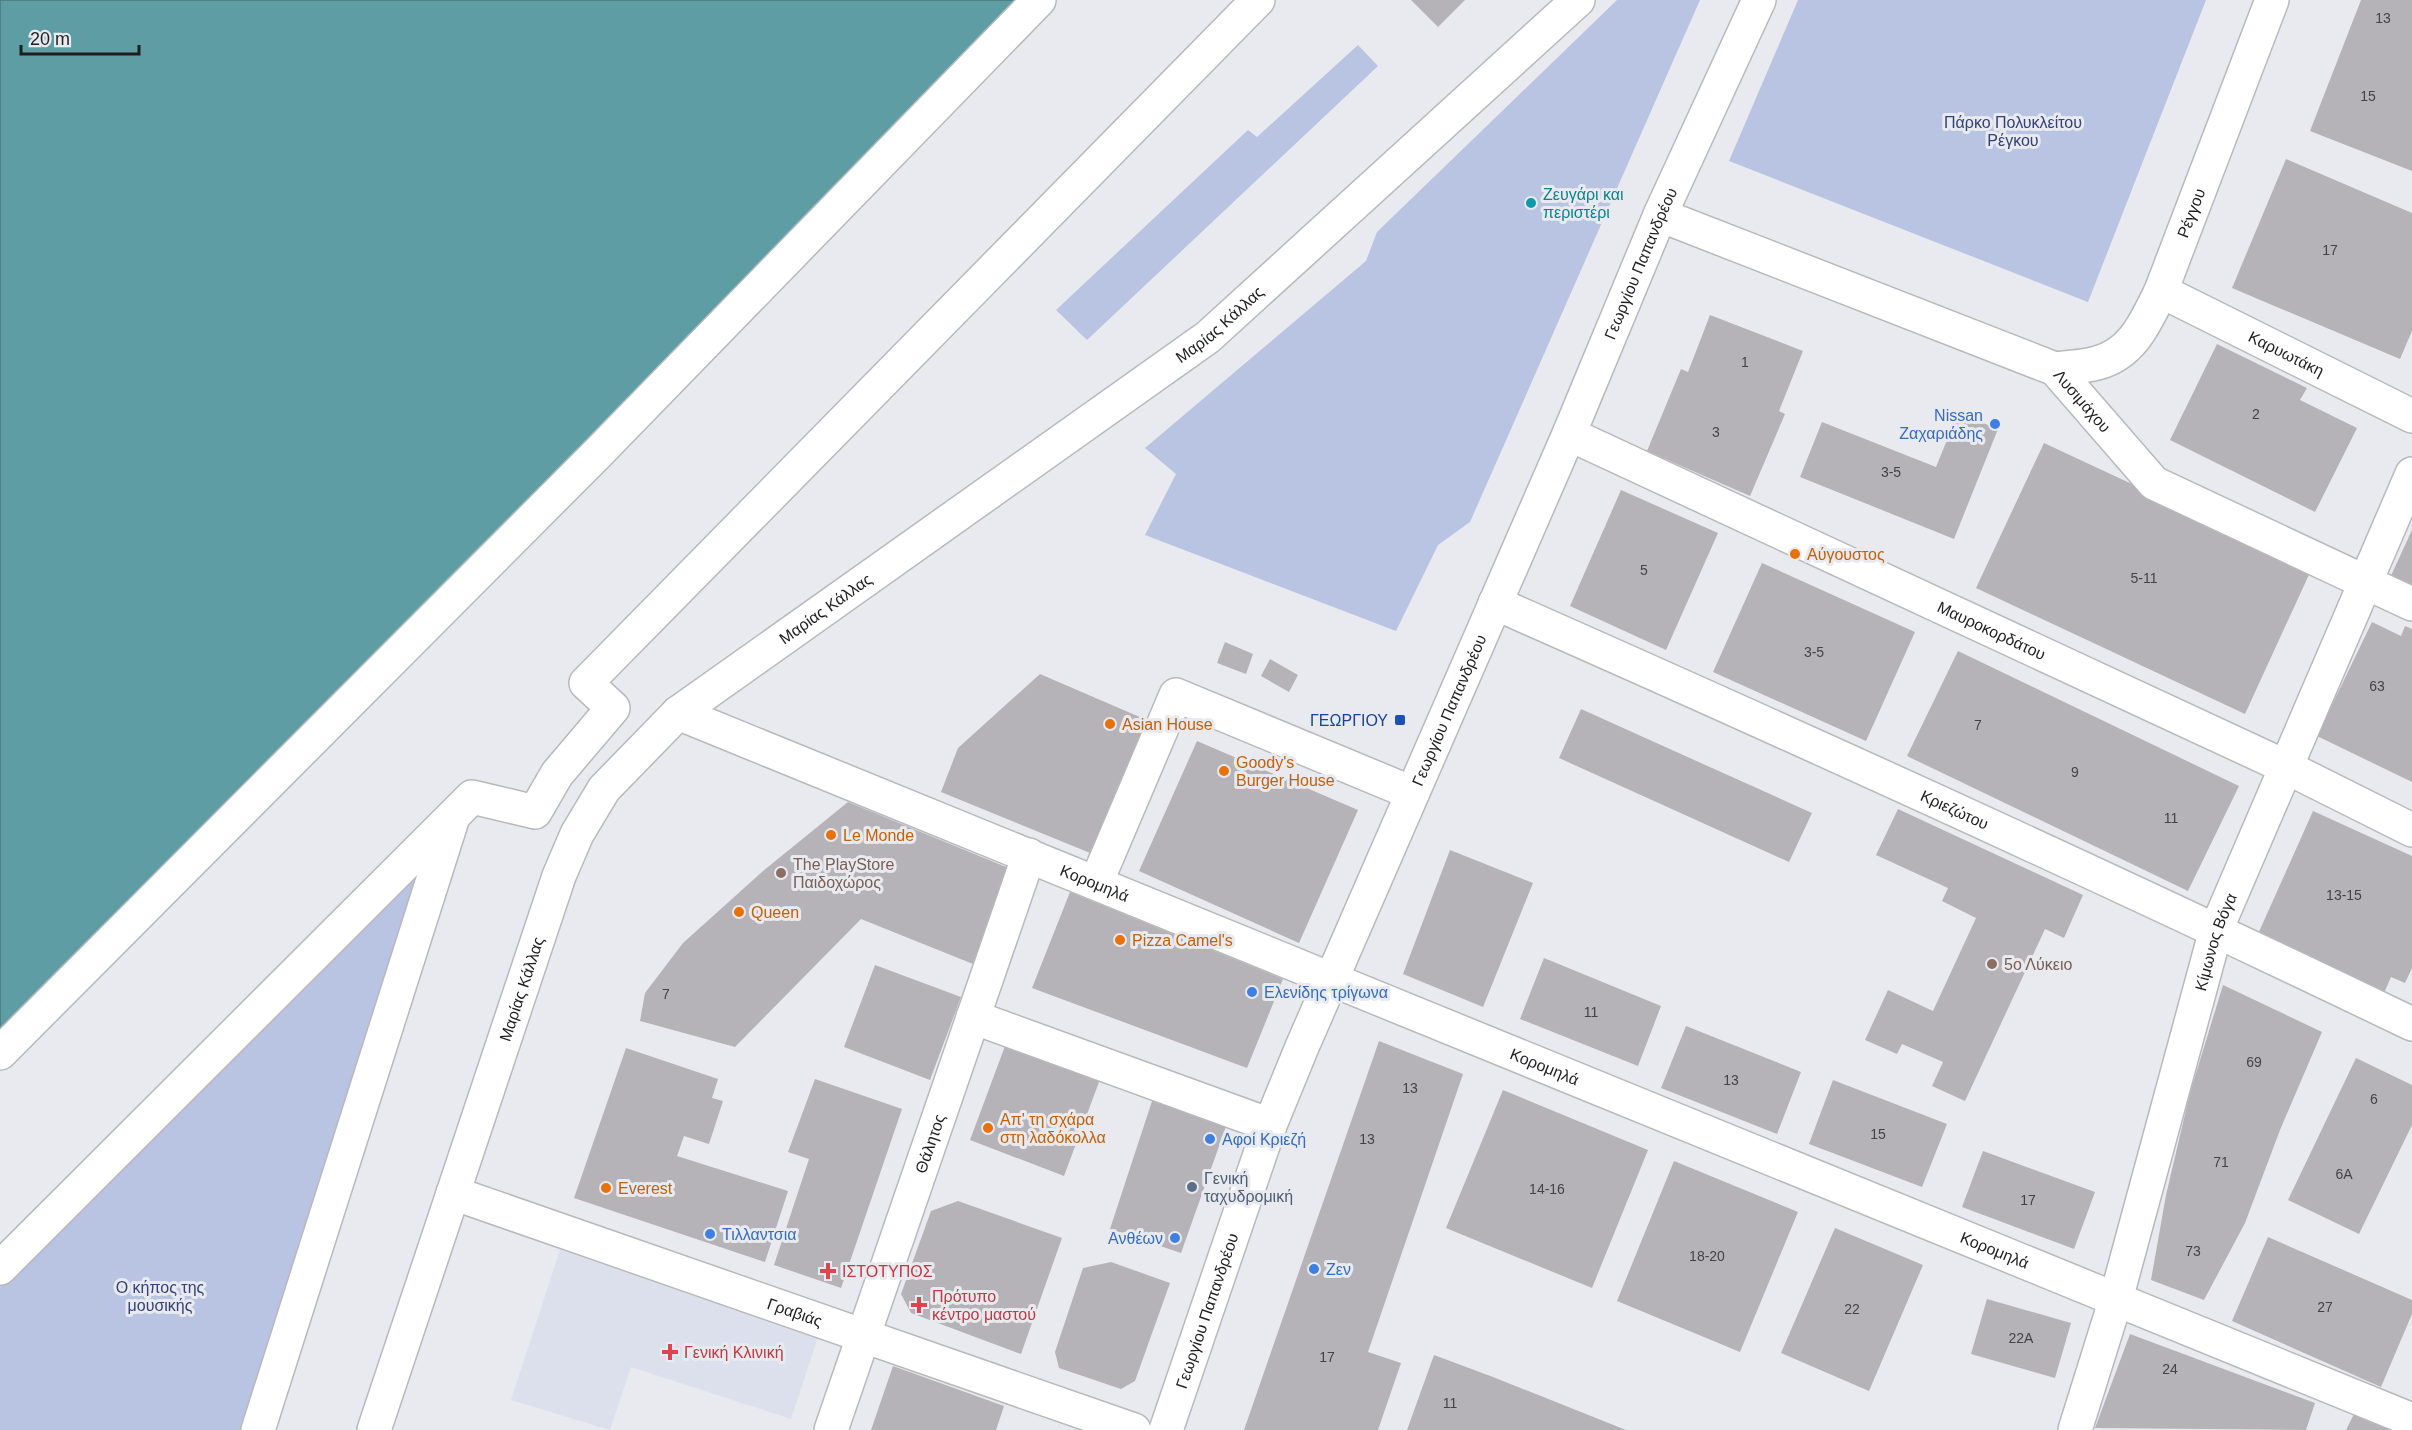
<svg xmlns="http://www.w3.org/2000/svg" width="2412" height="1430" viewBox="0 0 2412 1430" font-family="Helvetica,sans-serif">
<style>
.built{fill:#dce0ec}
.green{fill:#b9c3e2}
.water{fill:#5f9da4;stroke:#4b777c;stroke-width:1.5}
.building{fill:#b5b3b7}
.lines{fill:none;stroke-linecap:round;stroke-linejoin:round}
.street-casing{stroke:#b7b9bd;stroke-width:36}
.secondary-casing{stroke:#b7b9bd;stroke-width:36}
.primary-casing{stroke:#b7b9bd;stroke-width:36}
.street{stroke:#fff;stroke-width:33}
.secondary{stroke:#fff;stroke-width:33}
.primary{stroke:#fff;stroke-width:33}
.culture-dot{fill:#0f9aa8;stroke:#e8eaef;stroke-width:2}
.shop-dot{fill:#3f7fe0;stroke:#e8eaef;stroke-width:2}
.food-dot{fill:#e8710a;stroke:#e8eaef;stroke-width:2}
.transit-dot{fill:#1a4fb4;stroke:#e8eaef;stroke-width:2}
.education-dot{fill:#8d6e63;stroke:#e8eaef;stroke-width:2}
.service-dot{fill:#5c6f8a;stroke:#e8eaef;stroke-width:2}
.health-dot{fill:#e0444e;stroke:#e8eaef;stroke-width:2}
.labels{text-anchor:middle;stroke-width:6;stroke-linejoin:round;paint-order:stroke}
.number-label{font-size:14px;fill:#434346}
.park-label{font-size:16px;fill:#344178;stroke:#e8eaef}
.culture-label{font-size:16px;fill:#0d838f;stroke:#e8eaef;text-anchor:start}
.street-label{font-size:16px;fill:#1d1e20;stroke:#e8eaef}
.shop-label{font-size:16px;fill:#366cbe;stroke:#e8eaef;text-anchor:start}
.food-label{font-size:16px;fill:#c56008;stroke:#e8eaef;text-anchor:start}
.transit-label{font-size:16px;fill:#164399;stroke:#e8eaef;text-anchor:end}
.education-label{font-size:16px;fill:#785e54;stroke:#e8eaef;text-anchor:start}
.service-label{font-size:16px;fill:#4e5e75;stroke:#e8eaef;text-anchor:start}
.health-label{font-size:16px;fill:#be3a42;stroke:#e8eaef;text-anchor:start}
</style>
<rect width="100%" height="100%" fill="#e8eaef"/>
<path class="built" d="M560,1250l258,87 -27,82 -160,-52 -21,63 -99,-30z"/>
<path class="green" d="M1617,0h83l-230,522 -32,23 -42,86 -251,-96 31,-61 -31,-26 221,-187 11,-29z
M1798,0h408l-118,302 -359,-141z
M1358,45l20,21 -291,274 -31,-30 192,-180 9,7z
M453,816l-195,614h-258v-162z"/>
<path class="water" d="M0,0h1025l-1025,1039z"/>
<path class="building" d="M1411,0h54l-27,27z
M2361,0h51v171l-102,-40z
M2286,159l126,54v118l-12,28 -168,-71z
M1710,315l93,36 -24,60 6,3 -35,82 -103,-45 34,-82 7,3z
M2217,344l90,44 -7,12 57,28 -42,84 -145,-72z
M1958,413l40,16 -44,110 -154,-62 22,-55 114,45z
M2044,443l268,125 -67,146 -269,-126z
M1621,490l97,43 -52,117 -96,-44z
M2412,530v61l-23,-11z
M1762,563l153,69 -49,109 -153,-69z
M2372,622l29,14 4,-10 7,3v153l-95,-46z
M1225,642l28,12 -7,20 -29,-11z
M1958,651l281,135 -51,105 -281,-135z
M1270,659l28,16 -9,17 -28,-16z
M1040,674l116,50 -56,133 -159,-65 17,-44z
M1581,709l231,104 -23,49 -230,-104z
M1197,741l161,69 -59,133 -160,-72z
M848,802l163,67 -38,95 -112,-45 -126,128 -95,-26 5,-28 38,-50 80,-72z
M1898,809l185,86 -19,43 -19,-9 -80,172 -33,-15 11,-24 -41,-18 -5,10 -32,-14 23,-50 45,21 43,-93 -34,-17 6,-13 -72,-33z
M2313,811l99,45v112l-7,15 -14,-6 -7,16 -126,-59z
M1450,850l83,33 -50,124 -80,-33z
M1070,892l213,87 -36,89 -215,-80z
M1544,958l117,48 -23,60 -118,-47z
M875,965l86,32 -31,83 -86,-33z
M2223,985l99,47 -42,98 -35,93 -41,77 -53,-20 15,-85 24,-102z
M1686,1026l115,46 -24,62 -116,-46z
M1008,1038l94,36 -38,102 -94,-36z
M1379,1041l84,33 -95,278 33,11 -23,67h-134z
M626,1048l92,31 -6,19 11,3 -14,43 -25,-8 -7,20 111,35 -23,71 -191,-64z
M2356,1058l56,27v40l-53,109 -71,-34z
M815,1079l87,30 -61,179 -67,-23 35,-106 -21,-7z
M1833,1080l114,44 -25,63 -113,-43z
M1503,1090l145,60 -56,138 -146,-60z
M1154,1095l74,26 -47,132 -71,-24z
M1983,1151l112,41 -21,57 -112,-42z
M1674,1161l124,51 -58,140 -123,-51z
M958,1201l104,37 -41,116 -110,-41 -10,-19 30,-83z
M1835,1228l88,37 -54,126 -88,-38z
M2268,1237l144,63v14l-31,73 -149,-66z
M1111,1262l59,21 -35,98 -14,8 -62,-21 -4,-16 28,-84z
M1987,1299l84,24 -16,55 -84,-24z
M2130,1334l185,69 -9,27 -211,-2z
M1434,1355l59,22 133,53h-219z
M893,1366l111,40 -8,24h-125z
M2356,1410l43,20h-53z"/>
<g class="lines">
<g class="street-casing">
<g id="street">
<path id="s1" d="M1660,215l395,154 99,114 258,121"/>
<path id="s2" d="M2161,291l251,125"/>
<path id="s3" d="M2055,369c13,-2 29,-2 42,-6 36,-9 49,-42 64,-72l111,-291"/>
<path id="s4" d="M1569,434l717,333 126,63"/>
<path id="s5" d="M1495,603c308,136 614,275 917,421"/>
<path id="s6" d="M678,713l1734,707"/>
<path d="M1096,883l80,-188 236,98"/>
<path d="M973,1017l297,108"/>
<path d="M0,1053l596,-598 443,-455"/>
<path id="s7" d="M453,1193l681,237"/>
<path d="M0,1268l472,-471 63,15 22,-38 56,-66 -27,-25 672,-683"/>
<path d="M258,1430l194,-610"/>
<path id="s8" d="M831,1430l198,-575"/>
<path id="s9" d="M2075,1430l41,-131 100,-369 196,-456"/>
</g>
</g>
<g class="secondary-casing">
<g id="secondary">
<path id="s10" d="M374,1430l185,-554 18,-42 27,-45 74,-76 530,-376 370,-337"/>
</g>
</g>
<g class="primary-casing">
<g id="primary">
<path id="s11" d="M1166,1430l104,-305 32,-78 267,-613 91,-219 99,-215"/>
</g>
</g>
<use href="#street" class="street"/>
<use href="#secondary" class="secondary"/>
<use href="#primary" class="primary"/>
</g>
<circle class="culture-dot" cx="1531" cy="203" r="6"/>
<g class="shop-dot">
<circle cx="1995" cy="424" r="6"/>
<circle cx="1252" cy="992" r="6"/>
<circle cx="1210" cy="1139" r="6"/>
<circle cx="710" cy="1234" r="6"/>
<circle cx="1175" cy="1238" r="6"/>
<circle cx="1314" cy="1269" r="6"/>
</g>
<g class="food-dot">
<circle cx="1795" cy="554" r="6"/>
<circle cx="1110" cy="724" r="6"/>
<circle cx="1224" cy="771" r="6"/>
<circle cx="831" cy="835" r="6"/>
<circle cx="739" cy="912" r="6"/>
<circle cx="1120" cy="940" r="6"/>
<circle cx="988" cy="1128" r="6"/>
<circle cx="606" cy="1188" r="6"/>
</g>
<rect class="transit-dot" x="1394" y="714" width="12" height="12" rx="3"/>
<g class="education-dot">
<circle cx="781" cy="873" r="6"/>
<circle cx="1992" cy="964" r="6"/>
</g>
<circle class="service-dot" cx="1192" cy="1187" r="6"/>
<g class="health-dot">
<path d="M825 1262h6v6h6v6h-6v6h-6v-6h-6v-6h6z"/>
<path d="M916 1296h6v6h6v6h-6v6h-6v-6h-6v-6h6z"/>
<path d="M667 1343h6v6h6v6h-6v6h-6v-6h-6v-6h6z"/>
</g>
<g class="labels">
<g class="number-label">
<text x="2383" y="23">13</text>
<text x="2368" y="101">15</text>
<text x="2330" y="255">17</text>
<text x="1745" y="367">1</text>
<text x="2256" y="419">2</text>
<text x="1716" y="437">3</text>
<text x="1891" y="477">3-5</text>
<text x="1644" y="575">5</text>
<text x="2144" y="583">5-11</text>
<text x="1814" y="657">3-5</text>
<text x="2377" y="691">63</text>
<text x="1978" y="730">7</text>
<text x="2075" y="777">9</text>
<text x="2171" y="823">11</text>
<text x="2344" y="900">13-15</text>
<text x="666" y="999">7</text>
<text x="1591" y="1017">11</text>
<text x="2254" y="1067">69</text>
<text x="1731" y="1085">13</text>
<text x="1410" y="1093">13</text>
<text x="2374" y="1104">6</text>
<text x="1878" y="1139">15</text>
<text x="1367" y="1144">13</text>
<text x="2221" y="1167">71</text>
<text x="2344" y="1179">6A</text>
<text x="1547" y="1194">14-16</text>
<text x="2028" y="1205">17</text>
<text x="2193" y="1256">73</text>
<text x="1707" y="1261">18-20</text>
<text x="2325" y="1312">27</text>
<text x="1852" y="1314">22</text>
<text x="2021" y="1343">22A</text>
<text x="1327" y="1362">17</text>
<text x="2170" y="1374">24</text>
<text x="1450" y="1408">11</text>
</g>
<g class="park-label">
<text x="2013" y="128">Πάρκο Πολυκλείτου<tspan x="2013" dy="18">Ρέγκου</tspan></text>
<text x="160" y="1293">Ο κήπος της<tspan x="160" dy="18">μουσικής</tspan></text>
</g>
<g class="culture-label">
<text x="1543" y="200">Ζευγάρι και<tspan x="1543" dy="18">περιστέρι</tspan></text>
</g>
<g class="street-label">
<text dy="6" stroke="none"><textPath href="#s3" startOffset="226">Ρέγγου</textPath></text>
<text dy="6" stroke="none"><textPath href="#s11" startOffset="1260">Γεωργίου Παπανδρέου</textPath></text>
<text dy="6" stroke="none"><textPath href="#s10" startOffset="1455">Μαρίας Κάλλας</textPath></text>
<text dy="6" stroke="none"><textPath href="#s2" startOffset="140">Καρυωτάκη</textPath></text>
<text dy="6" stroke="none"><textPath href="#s1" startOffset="466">Λυσιμάχου</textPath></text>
<text dy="6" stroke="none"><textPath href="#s10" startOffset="969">Μαρίας Κάλλας</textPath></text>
<text dy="6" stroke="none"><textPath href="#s4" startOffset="466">Μαυροκορδάτου</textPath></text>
<text dy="6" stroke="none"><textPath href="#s11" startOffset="774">Γεωργίου Παπανδρέου</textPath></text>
<text dy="6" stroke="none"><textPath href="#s5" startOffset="504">Κριεζώτου</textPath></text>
<text dy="6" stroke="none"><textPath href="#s6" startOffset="450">Κορομηλά</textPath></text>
<text dy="6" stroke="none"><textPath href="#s9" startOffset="508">Κίμωνος Βόγα</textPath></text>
<text dy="6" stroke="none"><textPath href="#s10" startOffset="465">Μαρίας Κάλλας</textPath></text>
<text dy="6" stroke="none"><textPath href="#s6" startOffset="936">Κορομηλά</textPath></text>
<text dy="6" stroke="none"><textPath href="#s8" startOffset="303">Θάλητος</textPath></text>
<text dy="6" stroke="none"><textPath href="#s6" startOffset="1422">Κορομηλά</textPath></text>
<text dy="6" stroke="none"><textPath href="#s11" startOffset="126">Γεωργίου Παπανδρέου</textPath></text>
<text dy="6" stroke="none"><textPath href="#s7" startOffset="362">Γραβιάς</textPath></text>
</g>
<g class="shop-label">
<text x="1983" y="421" text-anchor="end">Nissan<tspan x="1983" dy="18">Ζαχαριάδης</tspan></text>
<text x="1264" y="998">Ελενίδης τρίγωνα</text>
<text x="1222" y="1145">Αφοί Κριεζή</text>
<text x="722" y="1240">Τιλλαντσια</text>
<text x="1163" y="1244" text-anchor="end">Ανθέων</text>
<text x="1326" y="1275">Ζεν</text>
</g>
<g class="food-label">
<text x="1807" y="560">Αύγουστος</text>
<text x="1122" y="730">Asian House</text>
<text x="1236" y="768">Goody's<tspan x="1236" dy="18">Burger House</tspan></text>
<text x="843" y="841">Le Monde</text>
<text x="751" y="918">Queen</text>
<text x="1132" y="946">Pizza Camel's</text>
<text x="1000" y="1125">Απ' τη σχάρα<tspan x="1000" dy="18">στη λαδόκολλα</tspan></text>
<text x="618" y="1194">Everest</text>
</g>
<g class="transit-label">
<text x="1388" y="726">ΓΕΩΡΓΙΟΥ</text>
</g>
<g class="education-label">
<text x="793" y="870">The PlayStore<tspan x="793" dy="18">Παιδοχώρος</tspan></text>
<text x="2004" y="970">5ο Λύκειο</text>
</g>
<g class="service-label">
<text x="1204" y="1184">Γενική<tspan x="1204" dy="18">ταχυδρομική</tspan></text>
</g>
<g class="health-label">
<text x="842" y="1277">ΙΣΤΟΤΥΠΟΣ</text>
<text x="932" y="1302">Πρότυπο<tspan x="932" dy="18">κέντρο μαστού</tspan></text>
<text x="684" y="1358">Γενική Κλινική</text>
</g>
</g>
<path d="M21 45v9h118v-9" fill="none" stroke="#1d1e20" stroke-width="3"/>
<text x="30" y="45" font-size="18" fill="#1d1e20" stroke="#e8eaef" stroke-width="4.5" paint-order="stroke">20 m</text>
</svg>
